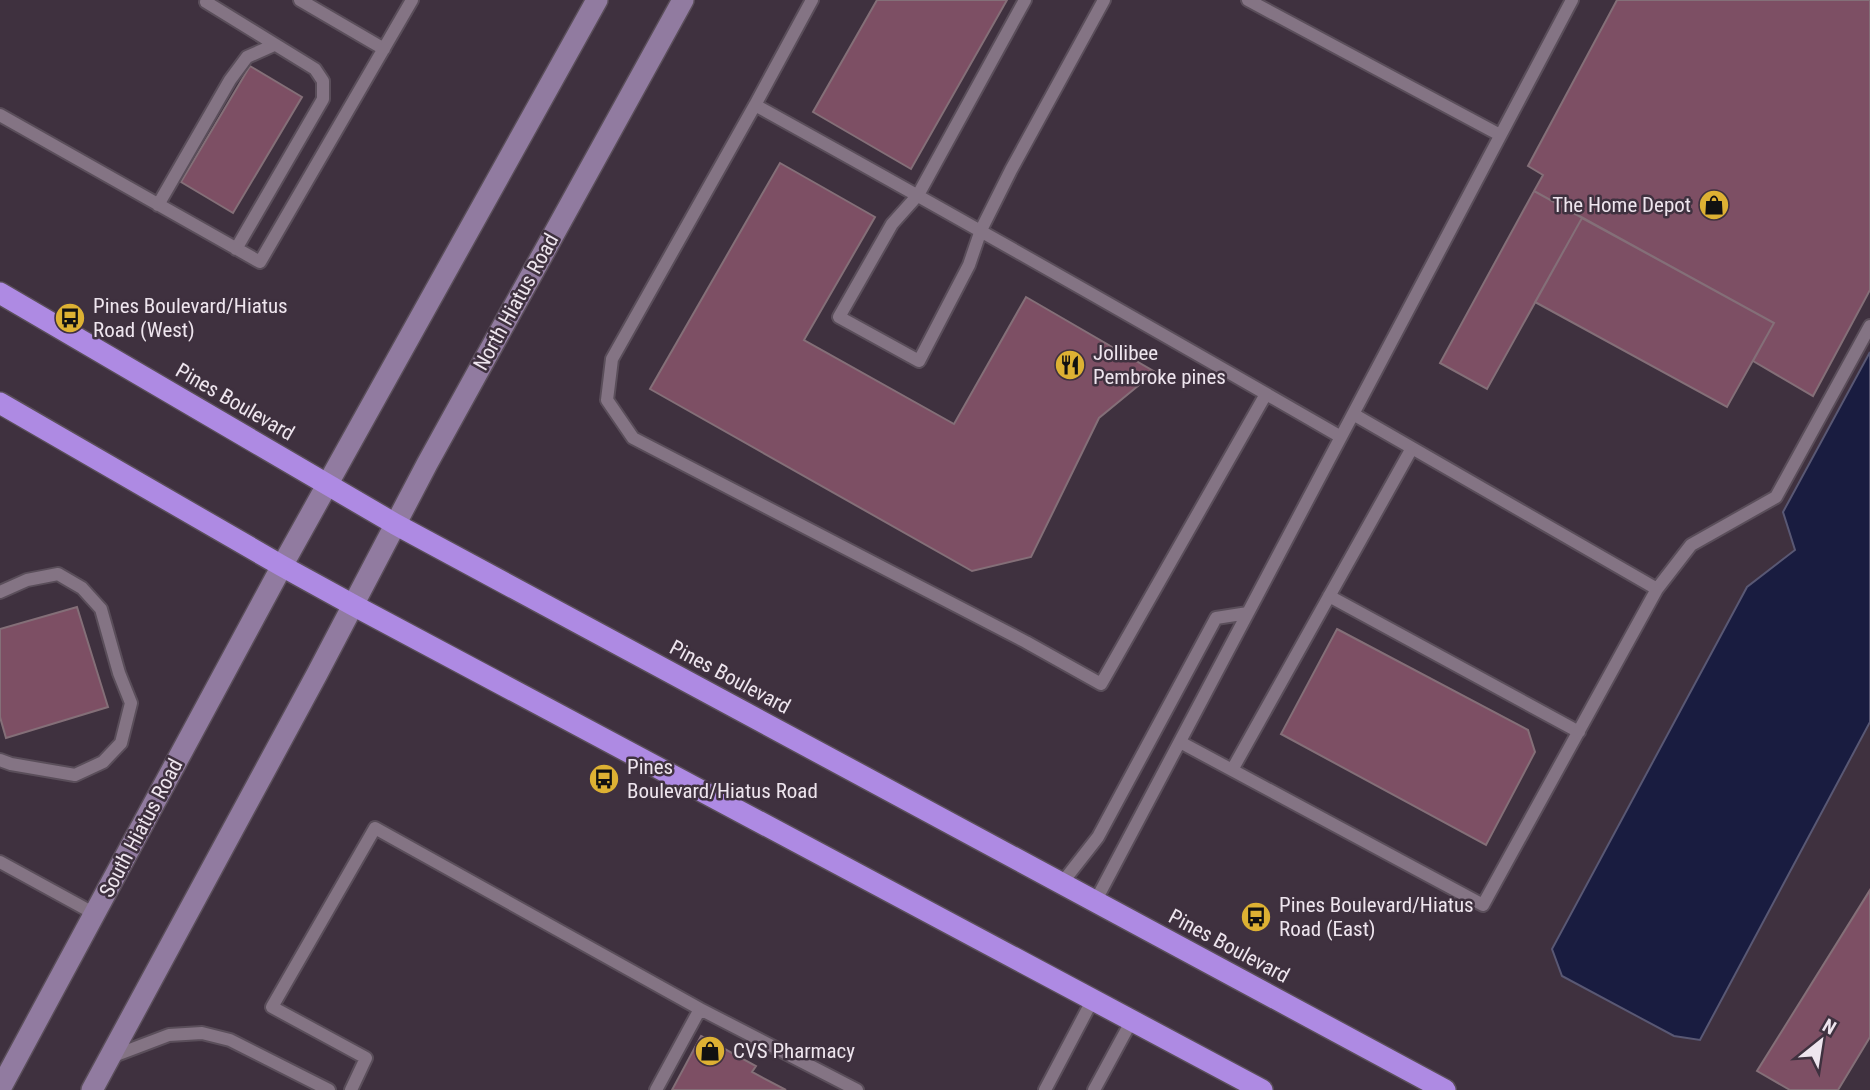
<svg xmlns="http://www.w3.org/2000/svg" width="1870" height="1090" viewBox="0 0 1870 1090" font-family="'Roboto Condensed',sans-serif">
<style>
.water{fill:#191c40;stroke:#595874;stroke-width:2}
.building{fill:#7d4f64;stroke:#846f78;stroke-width:2}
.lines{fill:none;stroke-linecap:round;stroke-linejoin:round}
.lane-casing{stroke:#5a4e5a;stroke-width:16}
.secondary-casing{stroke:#5a4e5a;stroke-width:24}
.highway-casing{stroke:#5a4e5a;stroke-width:24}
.lane{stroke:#847484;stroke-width:12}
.secondary{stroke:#917ba0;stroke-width:21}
.highway{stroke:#ae8ae3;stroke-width:21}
.labels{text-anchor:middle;stroke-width:5;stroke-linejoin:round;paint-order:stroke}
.poi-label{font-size:21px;fill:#eee5ee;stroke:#3f313f;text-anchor:start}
.street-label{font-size:21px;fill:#eee5ee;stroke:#3f313f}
</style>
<rect width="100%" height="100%" fill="#3f313f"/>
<path class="water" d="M1870,352v370l-170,318 -26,-4 -112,-60 -10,-27 195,-362 48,-37 -12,-38z"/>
<path class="building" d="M877,0h130l-96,169 -98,-57z
M1617,0h253v290l-57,106 -60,-35 21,-38 -240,-132 9,-16 -15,-9z
M250,66l52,31 -69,116 -52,-31z
M780,163l95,54 -71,123 150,84 72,-127 129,75 -56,46 -68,139 -59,14 -322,-182z
M1534,191l48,27 -95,171 -47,-26z
M1582,218l192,105 -47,84 -192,-105z
M77,607l31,100 -102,31 -6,-21v-88z
M1337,629l191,101 7,22 -49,93 -205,-111z
M1870,890v147l-32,53h-48l-33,-19z
M701,1036l55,30 -4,6 34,18h-114z"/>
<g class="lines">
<g class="lane-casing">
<path id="lane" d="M300,0l84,49
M1025,0l-107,195 -26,29 -53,93 80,44 50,-96 12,-35 30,-60 93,-170
M1248,0l252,135
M206,2l109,67 8,12v18l-87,150
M755,105l57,-105
M0,115l260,147 152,-262
M158,205l72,-125 17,-23 27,-12
M1266,394l-165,290 -75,-42 -393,-204 -26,-38 5,-41 143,-254c197,109 392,220 586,332
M1657,589l34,-44 85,-48 94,-171
M0,592l27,-12 31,-6 24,14 19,21 18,64 12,30 -10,40 -18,19 -28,13 -64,-11 -11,-4
M1329,596l250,136
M1180,742l303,163 174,-316 -304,-175
M1232,770l180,-322
M0,862l95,52
M1062,883l36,-46 118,-219 32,-5
M1095,902l477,-902
M111,1057l58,-22 33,-2 28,7 99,50
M351,1090l15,-32 -94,-51 103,-179 325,181 157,81
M656,1090l44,-81
M1045,1090l48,-91
M1094,1090l38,-70"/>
</g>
<g class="secondary-casing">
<path id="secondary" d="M0,1089l282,-523 315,-566
M92,1090l225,-416 110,-210 256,-464"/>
</g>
<g class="highway-casing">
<path id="highway" d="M0,293l395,231 1050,566
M0,403l282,163 71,39 909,485"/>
</g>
<use href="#lane" class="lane"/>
<use href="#secondary" class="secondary"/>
<use href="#highway" class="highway"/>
</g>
<defs>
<g id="shop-disc" transform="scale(1.575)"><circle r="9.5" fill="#ddb133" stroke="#3f313f"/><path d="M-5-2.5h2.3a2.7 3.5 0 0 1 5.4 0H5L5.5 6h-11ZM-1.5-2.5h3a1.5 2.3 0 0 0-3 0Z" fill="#111"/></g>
<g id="bus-disc" transform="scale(1.575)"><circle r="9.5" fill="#ddb133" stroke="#3f313f"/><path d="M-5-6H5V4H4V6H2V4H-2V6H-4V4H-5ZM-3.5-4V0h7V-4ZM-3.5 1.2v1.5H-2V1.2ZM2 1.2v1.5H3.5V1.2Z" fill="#111"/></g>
<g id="restaurant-disc" transform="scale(1.575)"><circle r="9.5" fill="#ddb133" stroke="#3f313f"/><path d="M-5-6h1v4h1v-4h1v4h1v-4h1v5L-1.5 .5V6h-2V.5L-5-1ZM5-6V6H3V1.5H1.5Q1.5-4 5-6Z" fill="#111"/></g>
</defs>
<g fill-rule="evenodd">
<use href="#shop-disc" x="1714" y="205"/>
<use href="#bus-disc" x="70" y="318"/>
<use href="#restaurant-disc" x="1070" y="365"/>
<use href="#bus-disc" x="604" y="779"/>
<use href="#bus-disc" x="1256" y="917"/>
<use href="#shop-disc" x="710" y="1051"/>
</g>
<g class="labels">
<g class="poi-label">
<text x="1691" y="212" text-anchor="end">The Home Depot</text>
<text x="93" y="313">Pines Boulevard/Hiatus<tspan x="93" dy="24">Road (West)</tspan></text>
<text x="1093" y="360">Jollibee<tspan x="1093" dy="24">Pembroke pines</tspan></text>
<text x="627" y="774">Pines<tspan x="627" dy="24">Boulevard/Hiatus Road</tspan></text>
<text x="1279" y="912">Pines Boulevard/Hiatus<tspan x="1279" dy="24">Road (East)</tspan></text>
<text x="733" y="1058">CVS Pharmacy</text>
</g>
<g class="street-label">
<text transform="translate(516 302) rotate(-61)" y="7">North Hiatus Road</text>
<text transform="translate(235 402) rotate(30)" y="7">Pines Boulevard</text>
<text transform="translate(730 677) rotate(28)" y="7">Pines Boulevard</text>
<text transform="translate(141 828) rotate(-62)" y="7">South Hiatus Road</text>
<text transform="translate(1229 946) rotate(28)" y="7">Pines Boulevard</text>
</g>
</g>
<g transform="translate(1821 1041) rotate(30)" stroke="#3f313f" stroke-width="5" paint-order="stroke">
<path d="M0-5L12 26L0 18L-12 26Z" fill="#eee5ee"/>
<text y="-10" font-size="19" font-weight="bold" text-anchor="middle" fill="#eee5ee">N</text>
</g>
</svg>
